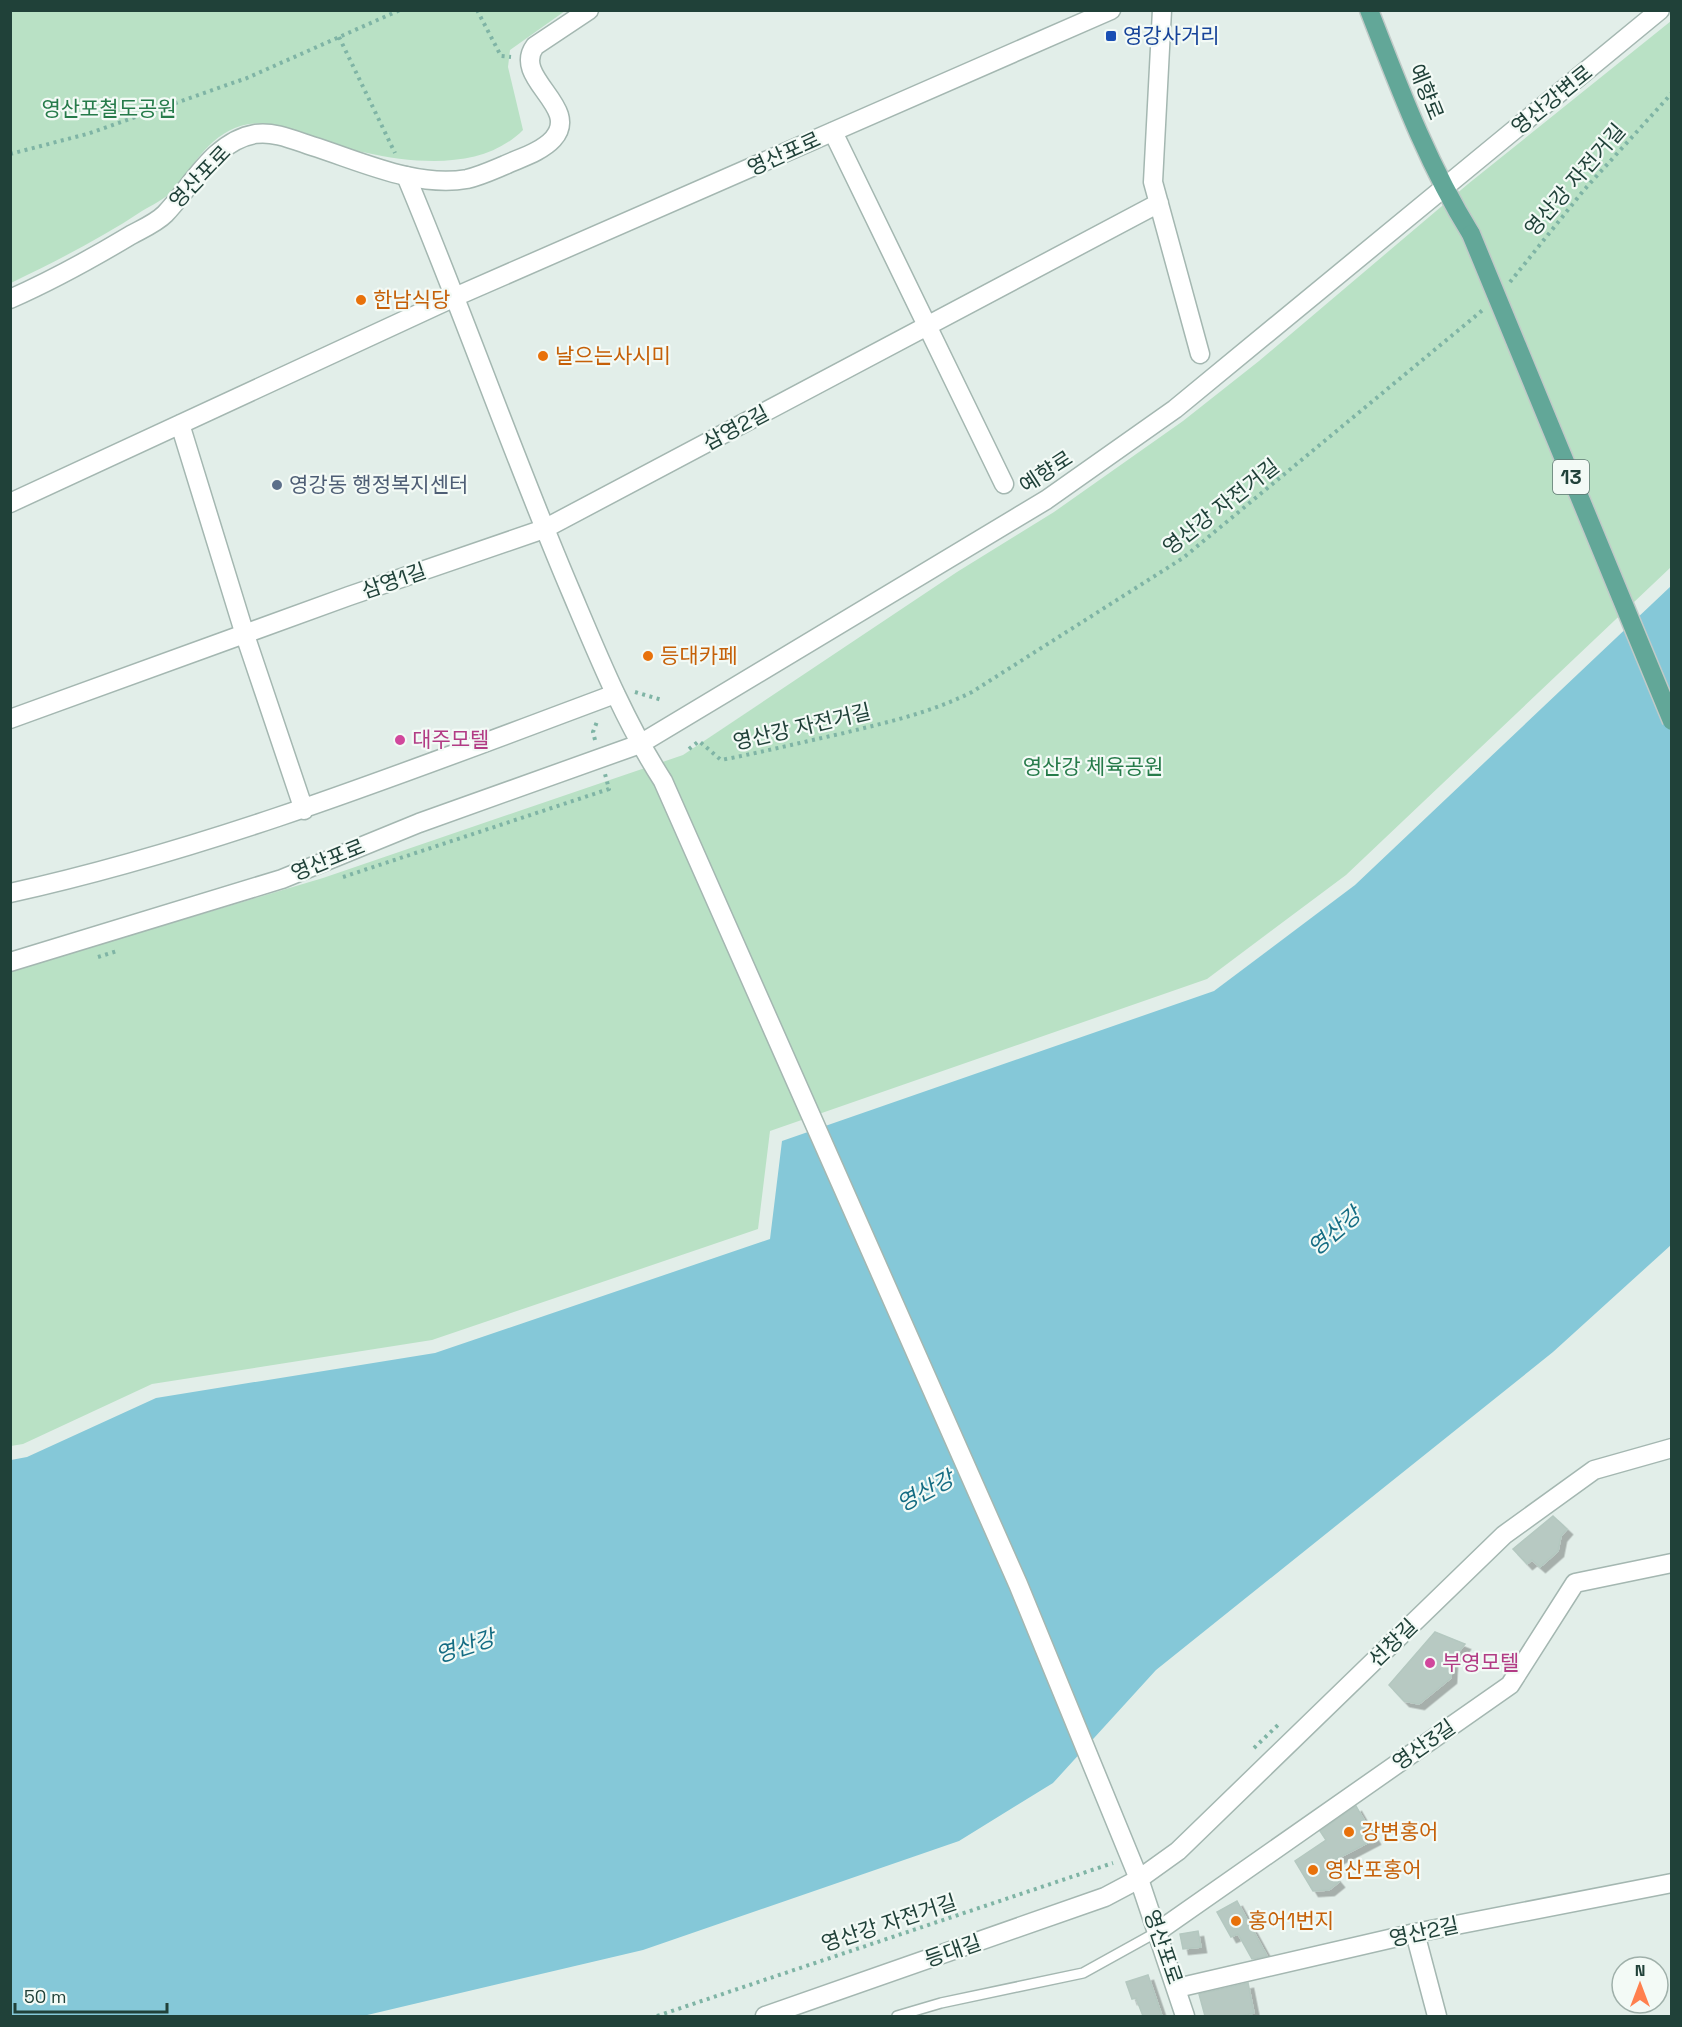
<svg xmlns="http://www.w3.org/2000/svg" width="1682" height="2027" viewBox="0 0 1682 2027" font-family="'Space Grotesk','Noto Sans KR',sans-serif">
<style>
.green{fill:#b9e1c5}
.water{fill:#85c8d8}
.building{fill:#b7c9c2;stroke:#b4c8c0;stroke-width:1.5;filter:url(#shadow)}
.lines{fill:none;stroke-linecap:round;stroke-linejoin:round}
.service-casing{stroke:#a4b7b1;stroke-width:12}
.minor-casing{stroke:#a4b7b1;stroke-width:21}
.tertiary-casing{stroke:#a4b7b1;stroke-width:21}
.primary-casing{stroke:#c1cac8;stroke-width:21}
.path{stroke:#7fb4a5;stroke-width:4;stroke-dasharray:3 4.5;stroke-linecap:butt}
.service{stroke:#fff;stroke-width:9}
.minor{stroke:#fff;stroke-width:18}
.tertiary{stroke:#fff;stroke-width:18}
.primary{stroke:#62a798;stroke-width:18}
.primary-bridge-casing{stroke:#c1cac8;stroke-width:21;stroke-linecap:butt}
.primary-bridge{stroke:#62a798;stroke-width:18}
.transit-dot{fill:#1a4fb4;stroke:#f3faf6;stroke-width:2}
.food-dot{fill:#e8710a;stroke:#f3faf6;stroke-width:2}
.service-dot{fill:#5c6f8a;stroke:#f3faf6;stroke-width:2}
.hotel-dot{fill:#d1479c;stroke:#f3faf6;stroke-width:2}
.labels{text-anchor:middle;stroke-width:4.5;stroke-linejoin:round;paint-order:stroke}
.shield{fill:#f3faf6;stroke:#5f7872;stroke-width:1.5}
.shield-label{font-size:20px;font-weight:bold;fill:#204139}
.transit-label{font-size:21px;fill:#164399;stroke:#f3faf6;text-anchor:start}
.street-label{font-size:21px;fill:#204139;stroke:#f3faf6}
.park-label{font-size:21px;fill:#267b4a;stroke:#f3faf6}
.food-label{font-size:21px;fill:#c56008;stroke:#f3faf6;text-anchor:start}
.service-label{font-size:21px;fill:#4e5e75;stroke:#f3faf6;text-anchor:start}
.hotel-label{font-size:21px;fill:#b23c85;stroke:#f3faf6;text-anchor:start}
.water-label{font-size:22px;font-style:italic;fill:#146c83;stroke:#f3faf6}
</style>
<defs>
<filter id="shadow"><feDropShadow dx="5.5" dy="5.5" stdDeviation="0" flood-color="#0004"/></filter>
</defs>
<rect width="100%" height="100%" fill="#e2eee9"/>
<path class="green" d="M11,11h554l-55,39 -2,17 15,63c-54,54 -156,25 -221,6 -17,-5 -35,-15 -53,-12 -39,7 -53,40 -77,67 -7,8 -20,14 -30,20 -42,28 -86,50 -131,72z
M1671,21v546l-325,308 -139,104 -437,152 -12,98 -326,111 -280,44 -129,60 -12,2v-475l312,-93 360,-123 274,-183 97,-60 129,-91 76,-60 209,-177z"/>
<path class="water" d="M1671,586v659l-118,107 -397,318 -103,113 -94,58 -316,109 -280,66h-352v-556l16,-3 129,-59 279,-45 335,-114 12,-98 432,-150 141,-106z"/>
<path class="building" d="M1553,1516l14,13 -6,7 -3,15 -18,16 -8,-7 -5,4 -14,-15z
M1435,1632l30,12 -13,16 -1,18 -32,26 -15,-3 -15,-16z
M1356,1806l19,33 -50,26 14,17 -10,8 -16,1 -18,-30 31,-21 -6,-9z
M1237,1901l30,55 -15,3 -14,-25 -7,3 -14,-25z
M1198,1931l3,16 -18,2 -3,-15z
M1148,1975l14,41h-19l-7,-18 -4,1 -6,-17z
M1248,1983l6,30 -13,3h-36l-6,-22z"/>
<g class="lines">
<g class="service-casing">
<path id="service" d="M897,2016l44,-13 142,-30 74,-41"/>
</g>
<g class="minor-casing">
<path id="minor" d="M1162,10l-9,172 47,172
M833,132l171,352
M10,299c43,-19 81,-40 121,-64 11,-6 25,-12 34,-21 27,-28 49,-73 90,-80 19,-3 39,6 57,12 48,15 104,42 155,33 13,-3 26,-9 38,-14 15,-7 36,-13 48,-26 29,-32 -42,-61 -18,-93l54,-36
M180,424l65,211 59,175
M10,503l447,-207
M544,529l615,-326
M10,893c208,-46 406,-125 605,-199
M1157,1932l353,-247 65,-102 97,-20
M1415,1933l22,83
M1177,1988l238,-55 257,-50
M765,2016l340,-119 34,-18 39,-28 326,-316 90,-65 78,-22"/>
</g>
<g class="tertiary-casing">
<path id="tertiary" d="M406,176c58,138 107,280 166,418 27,64 53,128 91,187l355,803 121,295 46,137
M457,296l654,-286
M10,719l339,-123 195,-67
M10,962l272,-83 137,-56 221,-79 406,-244 129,-91 485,-399"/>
</g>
<g class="primary-casing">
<path id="primary" d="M1369,10c30,77 58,153 102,224"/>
</g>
<path class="path" d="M477,10l24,46 10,1
M339,37l56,116
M10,154l77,-20 160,-56 153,-68
M1510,282l74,-92 88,-97
M635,692l27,8
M595,740l-2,-8 5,-13
M689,749l10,-8 22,19c42,-8 82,-18 123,-27 44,-11 86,-20 128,-41l211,-134 301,-249
M343,877l266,-88 -4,-15
M98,957l19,-6
M1254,1748l25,-24
M657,2016l456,-153"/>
<use href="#service" class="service"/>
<use href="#minor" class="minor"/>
<use href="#tertiary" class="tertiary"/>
<use href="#primary" class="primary"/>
<g class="primary-bridge-casing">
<path id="primary-bridge" d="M1471,234l201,487"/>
</g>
<use href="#primary-bridge" class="primary-bridge"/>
</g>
<rect class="transit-dot" x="1105" y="30" width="12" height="12" rx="3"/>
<g class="food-dot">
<circle cx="361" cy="300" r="6"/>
<circle cx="543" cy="356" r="6"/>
<circle cx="648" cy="656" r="6"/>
<circle cx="1349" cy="1832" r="6"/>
<circle cx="1313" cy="1870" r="6"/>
<circle cx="1236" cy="1921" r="6"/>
</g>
<circle class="service-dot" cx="277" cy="485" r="6"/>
<g class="hotel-dot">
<circle cx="400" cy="740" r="6"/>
<circle cx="1430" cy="1663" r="6"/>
</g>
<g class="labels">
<rect class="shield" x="1553" y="460" width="36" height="34" rx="4.5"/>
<g class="shield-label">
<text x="1571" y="484">13</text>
</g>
<g class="transit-label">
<text x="1123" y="43">영강사거리</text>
</g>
<g class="street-label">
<text transform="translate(1426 92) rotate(68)" y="7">예향로</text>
<text transform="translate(1552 100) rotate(-39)" y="7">영산강변로</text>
<text transform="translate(784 154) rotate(-24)" y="7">영산포로</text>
<text transform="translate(200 177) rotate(-46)" y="7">영산포로</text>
<text transform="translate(1575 180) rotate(-49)" y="7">영산강 자전거길</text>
<text transform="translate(736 428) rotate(-28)" y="7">삼영2길</text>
<text transform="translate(1046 472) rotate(-33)" y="7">예향로</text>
<text transform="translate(1221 507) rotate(-38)" y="7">영산강 자전거길</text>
<text transform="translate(394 581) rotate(-19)" y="7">삼영1길</text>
<text transform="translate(802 727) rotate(-13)" y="7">영산강 자전거길</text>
<text transform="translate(328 860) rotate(-22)" y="7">영산포로</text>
<text transform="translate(1393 1643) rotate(-44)" y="7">선창길</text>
<text transform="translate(1424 1745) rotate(-35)" y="7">영산3길</text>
<text transform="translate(889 1923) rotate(-18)" y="7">영산강 자전거길</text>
<text transform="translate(1424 1932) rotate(-12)" y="7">영산2길</text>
<text transform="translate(1163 1947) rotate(71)" y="7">영산포로</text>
<text transform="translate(953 1951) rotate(-19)" y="7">등대길</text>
</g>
<g class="park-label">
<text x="109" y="116">영산포철도공원</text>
<text x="1093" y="774">영산강 체육공원</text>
</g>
<g class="food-label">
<text x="373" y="307">한남식당</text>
<text x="555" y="363">날으는사시미</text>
<text x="660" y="663">등대카페</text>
<text x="1361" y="1839">강변홍어</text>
<text x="1325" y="1877">영산포홍어</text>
<text x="1248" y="1928">홍어1번지</text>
</g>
<g class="service-label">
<text x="289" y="492">영강동 행정복지센터</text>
</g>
<g class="hotel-label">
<text x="412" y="747">대주모텔</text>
<text x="1442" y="1670">부영모텔</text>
</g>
<g class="water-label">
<text transform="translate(1334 1231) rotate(-40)" y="8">영산강</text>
<text transform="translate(925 1491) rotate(-28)" y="8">영산강</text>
<text transform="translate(465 1646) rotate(-18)" y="8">영산강</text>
</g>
</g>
<rect width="1682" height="2027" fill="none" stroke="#204139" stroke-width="24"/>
<g transform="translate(1640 1985)"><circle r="28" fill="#f3faf6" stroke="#9fb0aa" stroke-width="1.5"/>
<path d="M0-4.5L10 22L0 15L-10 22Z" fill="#ff804f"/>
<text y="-9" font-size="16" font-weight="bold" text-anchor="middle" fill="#204139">N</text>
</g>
<path d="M15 2003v9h152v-9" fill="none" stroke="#204139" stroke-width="3"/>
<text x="24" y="2003" font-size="18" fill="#204139" stroke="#f3faf6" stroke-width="4.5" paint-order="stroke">50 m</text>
</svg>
